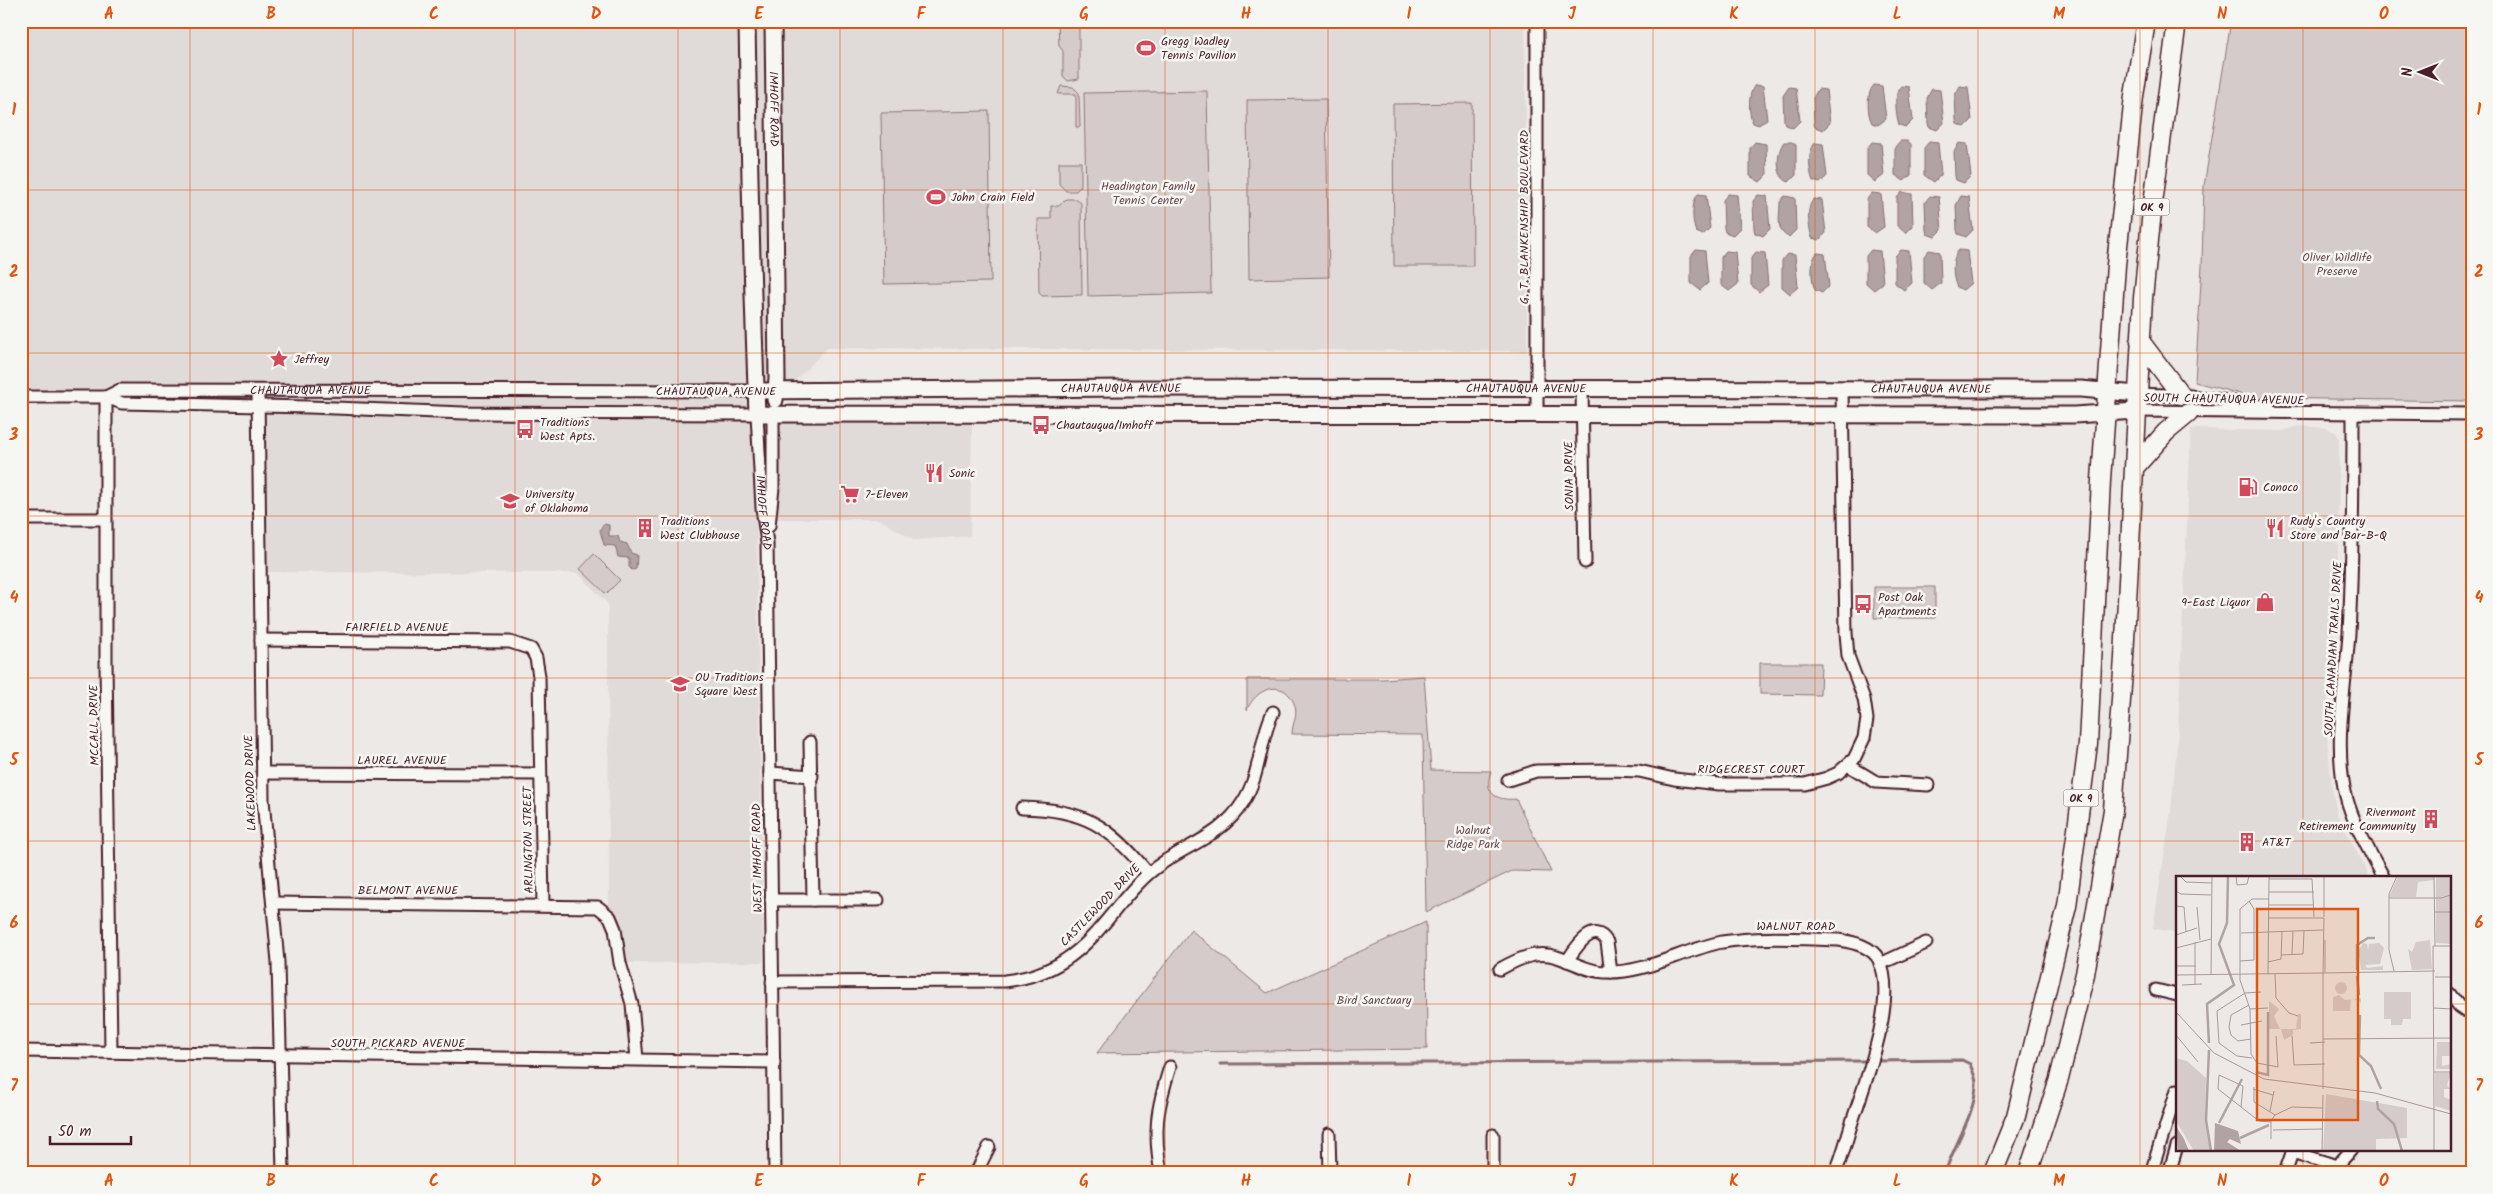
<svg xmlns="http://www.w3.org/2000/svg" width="2493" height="1194" viewBox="0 0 2493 1194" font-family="Kalam,sans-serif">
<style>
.built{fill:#e0dad8}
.green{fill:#d4cbca;stroke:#8f757a}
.water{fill:#b1a2a3;stroke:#886e73}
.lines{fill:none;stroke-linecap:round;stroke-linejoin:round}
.stream{stroke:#886e73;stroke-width:3}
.minor-casing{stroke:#4a1f2b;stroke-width:15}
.major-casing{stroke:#4a1f2b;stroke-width:19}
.highway-casing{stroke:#4a1f2b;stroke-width:21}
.minor{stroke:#f6f6f2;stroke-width:11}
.major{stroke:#f6f6f2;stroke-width:15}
.highway{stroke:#f6f6f2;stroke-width:18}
.grid{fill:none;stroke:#e0560e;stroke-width:1;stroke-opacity:0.55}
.labels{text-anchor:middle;stroke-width:5;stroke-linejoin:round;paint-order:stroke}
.shield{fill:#f6f6f2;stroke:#7e6067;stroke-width:1}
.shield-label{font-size:11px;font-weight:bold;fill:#4a1f2b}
.poi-label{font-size:12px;fill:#4a1f2b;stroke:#f6f6f2;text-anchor:start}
.street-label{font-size:12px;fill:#4a1f2b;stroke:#f6f6f2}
.park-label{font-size:12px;fill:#6c4a53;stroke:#f6f6f2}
.inset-river{fill:none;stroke:#b1a2a3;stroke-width:2.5}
.inset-road{fill:none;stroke:#ab989b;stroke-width:1}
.view{fill:#e0560e;fill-opacity:0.15;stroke:#e0560e;stroke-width:2.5}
.inset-edge{fill:none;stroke:#4a1f2b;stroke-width:2.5}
.neatline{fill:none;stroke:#e0560e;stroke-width:2}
.grid-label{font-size:16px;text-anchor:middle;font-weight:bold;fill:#e0560e}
</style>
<rect width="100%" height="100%" fill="#ece9e6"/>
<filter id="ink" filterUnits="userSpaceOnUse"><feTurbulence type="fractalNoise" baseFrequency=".02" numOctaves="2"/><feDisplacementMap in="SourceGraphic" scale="10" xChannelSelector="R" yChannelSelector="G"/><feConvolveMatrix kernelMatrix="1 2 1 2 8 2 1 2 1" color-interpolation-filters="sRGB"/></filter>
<g filter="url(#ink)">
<path class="built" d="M21,21h1504l2,330 -700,-3 -72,74 8,540 -135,1 -5,-17 -2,-21 -5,-11 -7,-8 -1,-302 -30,-31 -314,-1v-184l-243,2z
M972,421l-2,115 -56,4 -35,-21h-102l2,-97z
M2298,426l29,2 8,4 4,5 -1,130 -12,160 6,61 5,26 33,64h-193v55l-24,-5 18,-116 7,-79 13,-304 92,2z"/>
<path class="green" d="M1058,21h21v58l-11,2 -5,-5v-25l-4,-5z
M2231,21h241v380l-217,-3 -60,-16 7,-117 2,-79z
M1061,86l12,1 6,6 1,34h-4v-33h-18z
M1207,91l4,202 -123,3 -4,-203z
M1326,99l3,178 -80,2 -2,-179z
M1472,103l1,163h-79l-1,-162z
M989,111l2,171 -107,2 -3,-171z
M1059,162h22v24l-5,5h-10l-7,-7z
M1066,199h10l5,4 1,92 -40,1 -3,-3 -1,-74h13v-13h8z
M594,554l26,26 -14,14 -26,-25z
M1874,587h61v31h-61z
M1760,663h61l-1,32 -60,-1z
M1424,676l7,94 60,1c-8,22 5,30 25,28l35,73 -39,-1 -86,41 -3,-177 -131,-1c0,-11 7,-20 2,-31 -11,-26 -39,-14 -47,7v-31h136z
M1426,922l1,127 -330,4 94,-123 76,63z"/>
<path class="water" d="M1755,85l8,1 4,33 -8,6 -6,-2c-5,-10 -5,-30 2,-38z
M1874,85l8,1 4,33 -8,6 -6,-2c-5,-9 -6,-30 2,-38z
M1901,86l8,1 4,33 -7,7 -7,-2c-3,-11 -6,-30 2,-39z
M1960,86l8,1 4,33 -7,7 -8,-3 -1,-4 -1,-25z
M1789,87l7,1 4,33 -7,7 -8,-3 -1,-4 -1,-25z
M1818,89l8,1 4,33 -7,7 -8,-3 -1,-4 -1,-25z
M1932,89l8,1 4,33 -7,7 -8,-3 -1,-4 -1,-25z
M1900,141h7l4,3v31l-7,6 -9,-6v-28z
M1755,142l11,2 1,31 -7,7 -10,-6v-28z
M1784,142h8l4,3v30l-7,7c-14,-4 -13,-30 -5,-40z
M1872,142l9,1 3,32 -9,7 -8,-7v-27z
M1929,142l9,1 3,32 -7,7 -10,-7v-27z
M1815,143l8,1 4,32 -7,7 -7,-2c-4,-10 -6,-29 2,-38z
M1959,143l8,1 4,32 -7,7 -8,-3 -1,-4 -1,-24z
M1902,192l10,2 1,32 -7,7 -9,-7v-28z
M1872,193l9,1 3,33 -9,6 -8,-6v-28z
M1698,194l8,1 4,33 -7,7 -7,-3c-4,-9 -5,-30 2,-38z
M1728,194l9,1 3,33 -7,7 -8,-3 -1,-4 -1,-28z
M1758,195l9,1 3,33 -7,7 -8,-3 -1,-4 -1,-28z
M1785,196l10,2 1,32 -7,7c-14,-5 -9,-22 -9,-35z
M1930,196l9,1 3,33 -7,7 -8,-3 -1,-4 -1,-28z
M1961,196l8,1 4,33 -7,7 -8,-3 -1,-4 -1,-25z
M1814,199l8,1 4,33 -7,7 -7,-2c-3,-11 -7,-30 2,-39z
M1696,250l9,1 3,32 -8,7 -9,-7v-27z
M1871,250l9,1 3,32 -9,7 -8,-7v-27z
M1901,250l8,1 3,32 -8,7 -9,-7v-27z
M1929,250l11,2 1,31 -9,7 -8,-7v-27z
M1959,250l8,1 4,32 -8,7 -6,-3c-5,-9 -6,-30 2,-37z
M1726,251l9,1 3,32 -9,7 -8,-6v-28z
M1756,252l9,1 3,32 -9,7 -8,-7v-27z
M1817,253l8,1 4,32 -7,7 -7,-3c-4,-9 -5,-30 2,-37z
M1787,254l8,1 3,32 -8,7 -8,-7v-27z
M603,524l6,1v11h9l2,6 7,2 4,9 6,2 -1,14 -4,1 -3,-3v-9l-11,-1 -3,-11 -11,-1 -4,-15z"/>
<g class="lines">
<path class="stream" d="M1876,1061l86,-1 8,4c2,6 6,13 6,19 0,31 -22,61 -31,90
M1220,1064l649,-3"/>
<g class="minor-casing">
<g id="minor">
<path d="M1537,21v392"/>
<path d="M1582,390l3,172"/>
<path d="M258,391l5,409 15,162 5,211"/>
<path d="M2137,394l54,2 78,11"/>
<path id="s1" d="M21,397h85l16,6 187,4 155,6 293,1 5,94 5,35 8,630"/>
<path d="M106,397v264l5,391"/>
<path id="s2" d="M106,397l14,-7 636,1"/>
<path d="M2136,411l336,3"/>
<path d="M2353,413c0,74 0,147 -4,220 -3,50 -16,113 -3,163 7,28 24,56 38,82"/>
<path d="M21,519h84"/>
<path d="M769,526l4,-38v-74"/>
<path d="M261,640l249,2 21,7 5,9 3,18 4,229"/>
<path d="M810,742l3,158"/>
<path d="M1848,765l28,17 52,3"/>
<path d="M263,773l277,1"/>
<path d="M770,773l42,3"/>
<path d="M1508,780l28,-9 76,-1 27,1 35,8 45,5h86l22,-6 11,-5 16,-14 10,-21 3,-19 -3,-20 -16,-43 -2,-23 -4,-244"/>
<path d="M1022,808c62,1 88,18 126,65"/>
<path d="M771,900h107"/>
<path d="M273,903l325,4 12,10 5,12 5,34 12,41 5,55"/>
<path d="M1567,961c8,-12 26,-42 40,-19l4,30"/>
<path d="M1880,964l46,-21"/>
<path d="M1500,969c18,-10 36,-19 57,-12 17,5 29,14 47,15 42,2 78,-22 118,-30 37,-6 79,-3 117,-2 14,2 33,6 40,20 19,38 -13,120 -26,159 -6,18 -10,37 -18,54"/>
<path d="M772,982l233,-1c22,-3 41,-8 60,-21 33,-21 53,-59 82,-85 31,-29 72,-34 96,-73 18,-28 16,-61 30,-90"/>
<path d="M2156,990l21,5"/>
<path d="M2449,993l10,13 13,9"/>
<path d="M21,1051l753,11"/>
<path d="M1329,1134l1,39"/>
<path d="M2292,1152l45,14"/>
<path d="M2332,1172l19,-22"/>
<path d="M976,1173l13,-26"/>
<path d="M1161,1173c-8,-43 -4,-65 9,-106"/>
<path d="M1493,1173v-38"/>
<path d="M2151,1173l26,-83"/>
<path d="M2169,1173l8,-27"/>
<path d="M2285,1173l8,-23"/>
</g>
</g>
<g class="major-casing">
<g id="major">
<path d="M747,21c2,131 5,262 10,393l1317,1 62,-4"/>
<path id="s3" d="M773,21l4,358 -2,21"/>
<path id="s4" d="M756,391l373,-3 952,1 56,5"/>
</g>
</g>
<g class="highway-casing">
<path id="highway" d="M2140,341l41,54
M2134,468l32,-36 23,-19
M1993,1173l23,-57 51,-210 21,-162 13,-264 15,-215 18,-169 12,-75
M2028,1173l31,-94 26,-105 28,-164 11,-152 19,-360 9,-87 25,-190"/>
</g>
<use href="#minor" class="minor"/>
<use href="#major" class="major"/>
<use href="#highway" class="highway"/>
</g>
</g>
<path class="grid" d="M190,21v1152M353,21v1152M515,21v1152M678,21v1152M840,21v1152M1003,21v1152M1165,21v1152M1328,21v1152M1490,21v1152M1653,21v1152M1815,21v1152M1978,21v1152M2140,21v1152M2303,21v857M21,190h2451M21,353h2451M21,516h2451M21,678h2451M21,841h2451M21,1004h2156M2449,1004h23M2303,1150v23"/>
<defs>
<g id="stadium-bare" transform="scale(1.5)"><path d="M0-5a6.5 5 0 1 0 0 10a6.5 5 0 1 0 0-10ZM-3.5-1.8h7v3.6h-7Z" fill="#d1495b" stroke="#f6f6f2" stroke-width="2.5" paint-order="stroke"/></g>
<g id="sight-bare" transform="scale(1.5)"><path d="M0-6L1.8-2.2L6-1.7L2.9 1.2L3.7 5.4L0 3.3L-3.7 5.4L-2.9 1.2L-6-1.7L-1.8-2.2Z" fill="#d1495b" stroke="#f6f6f2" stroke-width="2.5" paint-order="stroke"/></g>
<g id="bus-bare" transform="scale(1.5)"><path d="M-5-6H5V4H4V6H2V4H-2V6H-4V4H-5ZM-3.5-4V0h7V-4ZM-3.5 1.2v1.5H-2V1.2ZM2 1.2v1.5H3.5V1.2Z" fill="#d1495b" stroke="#f6f6f2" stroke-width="2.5" paint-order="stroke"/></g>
<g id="restaurant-bare" transform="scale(1.5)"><path d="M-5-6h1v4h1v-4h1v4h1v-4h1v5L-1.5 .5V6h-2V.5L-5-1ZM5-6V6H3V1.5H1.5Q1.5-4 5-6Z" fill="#d1495b" stroke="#f6f6f2" stroke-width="2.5" paint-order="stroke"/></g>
<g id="fuel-bare" transform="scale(1.5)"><path d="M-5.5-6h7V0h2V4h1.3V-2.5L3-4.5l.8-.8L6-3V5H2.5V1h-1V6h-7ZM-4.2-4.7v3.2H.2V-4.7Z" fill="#d1495b" stroke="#f6f6f2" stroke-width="2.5" paint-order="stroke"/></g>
<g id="supermarket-bare" transform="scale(1.5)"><path d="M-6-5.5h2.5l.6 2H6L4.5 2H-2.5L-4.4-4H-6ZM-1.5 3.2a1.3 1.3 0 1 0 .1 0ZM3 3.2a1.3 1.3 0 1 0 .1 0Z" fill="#d1495b" stroke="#f6f6f2" stroke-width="2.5" paint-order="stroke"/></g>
<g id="university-bare" transform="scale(1.5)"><path d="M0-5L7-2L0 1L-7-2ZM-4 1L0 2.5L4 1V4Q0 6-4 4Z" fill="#d1495b" stroke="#f6f6f2" stroke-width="2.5" paint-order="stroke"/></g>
<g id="building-bare" transform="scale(1.5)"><path d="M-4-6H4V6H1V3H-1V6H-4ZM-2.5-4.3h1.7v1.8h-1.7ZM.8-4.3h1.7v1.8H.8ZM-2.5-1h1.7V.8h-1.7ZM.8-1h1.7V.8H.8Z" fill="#d1495b" stroke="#f6f6f2" stroke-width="2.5" paint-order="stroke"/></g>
<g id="shop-bare" transform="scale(1.5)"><path d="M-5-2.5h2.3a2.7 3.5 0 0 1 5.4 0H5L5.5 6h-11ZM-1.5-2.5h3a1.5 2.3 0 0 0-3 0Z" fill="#d1495b" stroke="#f6f6f2" stroke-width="2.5" paint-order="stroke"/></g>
</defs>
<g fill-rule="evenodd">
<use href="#stadium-bare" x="1146" y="48"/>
<use href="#stadium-bare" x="936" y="197"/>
<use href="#sight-bare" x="279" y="359"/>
<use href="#bus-bare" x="1041" y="425"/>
<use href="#bus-bare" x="525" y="429"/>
<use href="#restaurant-bare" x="934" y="473"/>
<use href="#fuel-bare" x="2248" y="487"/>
<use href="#supermarket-bare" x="850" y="494"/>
<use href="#university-bare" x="510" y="501"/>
<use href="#building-bare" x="645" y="528"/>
<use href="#restaurant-bare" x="2275" y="528"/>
<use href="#shop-bare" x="2265" y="602"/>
<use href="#bus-bare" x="1863" y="604"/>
<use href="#university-bare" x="680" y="684"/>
<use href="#building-bare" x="2431" y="819"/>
<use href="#building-bare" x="2247" y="842"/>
</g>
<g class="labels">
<g class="shield">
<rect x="2134.5" y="198.5" width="35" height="17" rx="4"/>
<rect x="2063.5" y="789.5" width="35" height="17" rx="4"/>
</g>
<g class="shield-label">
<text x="2152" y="211">OK 9</text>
<text x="2081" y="802">OK 9</text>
</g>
<g class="poi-label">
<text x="1161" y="45">Gregg Wadley<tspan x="1161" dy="14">Tennis Pavilion</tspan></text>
<text x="951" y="201">John Crain Field</text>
<text x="294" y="363">Jeffrey</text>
<text x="540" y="426">Traditions<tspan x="540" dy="14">West Apts.</tspan></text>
<text x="1056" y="429">Chautauqua/Imhoff</text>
<text x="949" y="477">Sonic</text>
<text x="2263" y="491">Conoco</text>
<text x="525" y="498">University<tspan x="525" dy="14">of Oklahoma</tspan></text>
<text x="865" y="498">7-Eleven</text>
<text x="660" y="525">Traditions<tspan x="660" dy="14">West Clubhouse</tspan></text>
<text x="2290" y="525">Rudy's Country<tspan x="2290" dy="14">Store and Bar-B-Q</tspan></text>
<text x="1878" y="601">Post Oak<tspan x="1878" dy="14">Apartments</tspan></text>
<text x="2250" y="606" text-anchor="end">9-East Liquor</text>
<text x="695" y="681">OU Traditions<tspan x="695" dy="14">Square West</tspan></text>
<text x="2416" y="816" text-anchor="end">Rivermont<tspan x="2416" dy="14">Retirement Community</tspan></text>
<text x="2262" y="846">AT&amp;T</text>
</g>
<g class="street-label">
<text dy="4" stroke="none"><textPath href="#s3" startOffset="88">IMHOFF ROAD</textPath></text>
<text transform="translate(1524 217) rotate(-90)" y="4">G. T. BLANKENSHIP BOULEVARD</text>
<text dy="4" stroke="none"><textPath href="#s4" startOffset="365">CHAUTAUQUA AVENUE</textPath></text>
<text dy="4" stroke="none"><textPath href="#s4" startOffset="770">CHAUTAUQUA AVENUE</textPath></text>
<text dy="4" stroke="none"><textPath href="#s4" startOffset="1175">CHAUTAUQUA AVENUE</textPath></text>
<text dy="4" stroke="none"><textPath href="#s2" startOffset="206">CHAUTAUQUA AVENUE</textPath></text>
<text x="716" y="395">CHAUTAUQUA AVENUE</text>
<text transform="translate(2224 399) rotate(1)" y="4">SOUTH CHAUTAUQUA AVENUE</text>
<text transform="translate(1569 476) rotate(-91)" y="4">SONIA DRIVE</text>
<text dy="4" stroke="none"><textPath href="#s1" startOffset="836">IMHOFF ROAD</textPath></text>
<text x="397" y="631">FAIRFIELD AVENUE</text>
<text transform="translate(2333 649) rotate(-87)" y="4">SOUTH CANADIAN TRAILS DRIVE</text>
<text transform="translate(94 725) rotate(-91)" y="4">MCCALL DRIVE</text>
<text x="402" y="764">LAUREL AVENUE</text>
<text x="1751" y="773">RIDGECREST COURT</text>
<text transform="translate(250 783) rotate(-92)" y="4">LAKEWOOD DRIVE</text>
<text transform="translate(528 840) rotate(-91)" y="4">ARLINGTON STREET</text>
<text transform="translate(757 858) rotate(-91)" y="4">WEST IMHOFF ROAD</text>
<text x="408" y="894">BELMONT AVENUE</text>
<text transform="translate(1100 905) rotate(-46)" y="4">CASTLEWOOD DRIVE</text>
<text x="1796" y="930">WALNUT ROAD</text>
<text x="398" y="1047">SOUTH PICKARD AVENUE</text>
</g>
<g class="park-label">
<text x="1148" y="190">Headington Family<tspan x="1148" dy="14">Tennis Center</tspan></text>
<text x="2337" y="261">Oliver Wildlife<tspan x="2337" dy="14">Preserve</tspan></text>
<text x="1473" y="834">Walnut<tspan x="1473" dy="14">Ridge Park</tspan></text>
<text x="1374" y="1004">Bird Sanctuary</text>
</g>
</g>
<g transform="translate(2176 876)">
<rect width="275" height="275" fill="#ece9e6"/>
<path d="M222,0h36v4l-16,2 -2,15h-27zM260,0h15v68l-15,-1zM254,64l2,29 -20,1 -4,-21 4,3 4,-10zM187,67l4,1 1,6 1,-6 10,-1 5,5 -4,16 -15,1 2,3 16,-2v4h-22l-3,-19zM159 112a6 6 0 1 1 12 0a6 6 0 1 1-12 0ZM208,116h27v27h-8l-1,6h-11v-6h-7zM163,119l6,5 16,-2v6l-2,-4 -8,-1 -1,12h-17v-14zM93,125l10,8 -5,7 6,13h-11zM122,138h3v15l-8,1v5l-9,5 -3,-11h15zM261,166h14v14h-9v10l9,-2v5h-15zM0,182l11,3 19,17 -1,43 5,30h-16l-18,-30zM259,197h16l-4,12 3,4h-6v8l7,3v11l-16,-5zM150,218l81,14v30l-31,1v12h-53z" fill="#d4cbca"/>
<path d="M39,247l23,8 3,13 -11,-5 -3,3 14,9h-27zM0,250l8,13 5,12h-11z" fill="#b1a2a3"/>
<path class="inset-river" d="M181,94v-25l11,-7h7M181,100l2,19M184,139l-1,40 12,11 10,23M33,167l-2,-39 27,-19 -15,-41 8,-21 1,-47M33,174l-3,70 5,31M80,196l12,3v-63M201,225l1,8 16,15 8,27M43,247l23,-44M64,262l29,-13"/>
<path class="inset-road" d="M4,0l6,6 26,1M60,0l1,9 10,-1 2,-8M148,0v41M258,0l1,70M93,3h43l2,38M0,15l5,3 30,1M93,16h45M213,22h52l10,-3M93,23h-17l-12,10v71l10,29 1,45 6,9 21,4 -2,-31M93,29h45M0,30l8,1 2,25M21,31l3,33M258,36h17M93,42h55M65,57l82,-3M0,59l21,-7M0,72l35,-9M116,78l1,-23M105,79l22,-1 1,-23M64,85l14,-1v-51l-5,-8M92,86l13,-3 1,-27M0,90h20M218,95l-5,-21v-56l8,-18M149,96v-32M92,98l1,-98M99,98l1,24 13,15 9,3M0,99l147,-2 1,-55M35,99l1,-99M259,101h16M19,108v-42M6,109l20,-1M73,129l-18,10 -2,12 2,8 7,6 13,-2M258,132l17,1M74,133l18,-1M0,136l38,41 50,26 111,14 76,21M65,149l21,-4M0,159l22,27M116,160l2,29 31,-1M147,163l128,-1M134,167l15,-1M76,182l-15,-2 -18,-13 -2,-32 28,-18 16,-1M258,196h17M78,211v15l21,13M77,213l20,6M147,213v-116l112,-2M65,231l2,-21 -24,-11 -1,14 41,32 12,1M94,235l4,-20M258,235v40M258,235l-1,-165h18M97,254l50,-1M95,263v-18l4,-6 17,-8 31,1M146,275l1,-56"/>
<path class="view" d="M81,33h101v211h-101z"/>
<rect width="275" height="275" class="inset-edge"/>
</g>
<rect width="2493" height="1194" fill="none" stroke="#f6f6f2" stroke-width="55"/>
<g transform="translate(2420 72) rotate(270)" stroke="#f6f6f2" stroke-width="4" paint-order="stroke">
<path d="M0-4L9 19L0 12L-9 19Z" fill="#4a1f2b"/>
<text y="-8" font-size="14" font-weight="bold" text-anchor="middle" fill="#4a1f2b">N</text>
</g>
<path d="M50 1136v8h81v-8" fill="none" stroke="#4a1f2b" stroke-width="2.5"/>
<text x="58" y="1136" font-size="15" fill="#4a1f2b" stroke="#f6f6f2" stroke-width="4" paint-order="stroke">50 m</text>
<rect x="28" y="28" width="2438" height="1138" class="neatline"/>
<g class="grid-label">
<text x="109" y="19">A</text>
<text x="271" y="19">B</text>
<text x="434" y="19">C</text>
<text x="596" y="19">D</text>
<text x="759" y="19">E</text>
<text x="921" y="19">F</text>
<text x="1084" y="19">G</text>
<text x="1246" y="19">H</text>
<text x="1409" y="19">I</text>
<text x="1572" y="19">J</text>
<text x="1734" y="19">K</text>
<text x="1897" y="19">L</text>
<text x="2059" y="19">M</text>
<text x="2222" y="19">N</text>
<text x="2384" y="19">O</text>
<text x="14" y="115">1</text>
<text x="2479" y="115">1</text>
<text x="14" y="277">2</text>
<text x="2479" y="277">2</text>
<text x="14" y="440">3</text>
<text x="2479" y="440">3</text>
<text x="14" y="603">4</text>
<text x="2479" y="603">4</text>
<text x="14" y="765">5</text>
<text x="2479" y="765">5</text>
<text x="14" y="928">6</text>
<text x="2479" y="928">6</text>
<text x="14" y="1091">7</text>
<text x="2479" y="1091">7</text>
<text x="109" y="1186">A</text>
<text x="271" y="1186">B</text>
<text x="434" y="1186">C</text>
<text x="596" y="1186">D</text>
<text x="759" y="1186">E</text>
<text x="921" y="1186">F</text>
<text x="1084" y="1186">G</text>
<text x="1246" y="1186">H</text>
<text x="1409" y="1186">I</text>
<text x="1572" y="1186">J</text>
<text x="1734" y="1186">K</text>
<text x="1897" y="1186">L</text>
<text x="2059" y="1186">M</text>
<text x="2222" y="1186">N</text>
<text x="2384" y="1186">O</text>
</g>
</svg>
